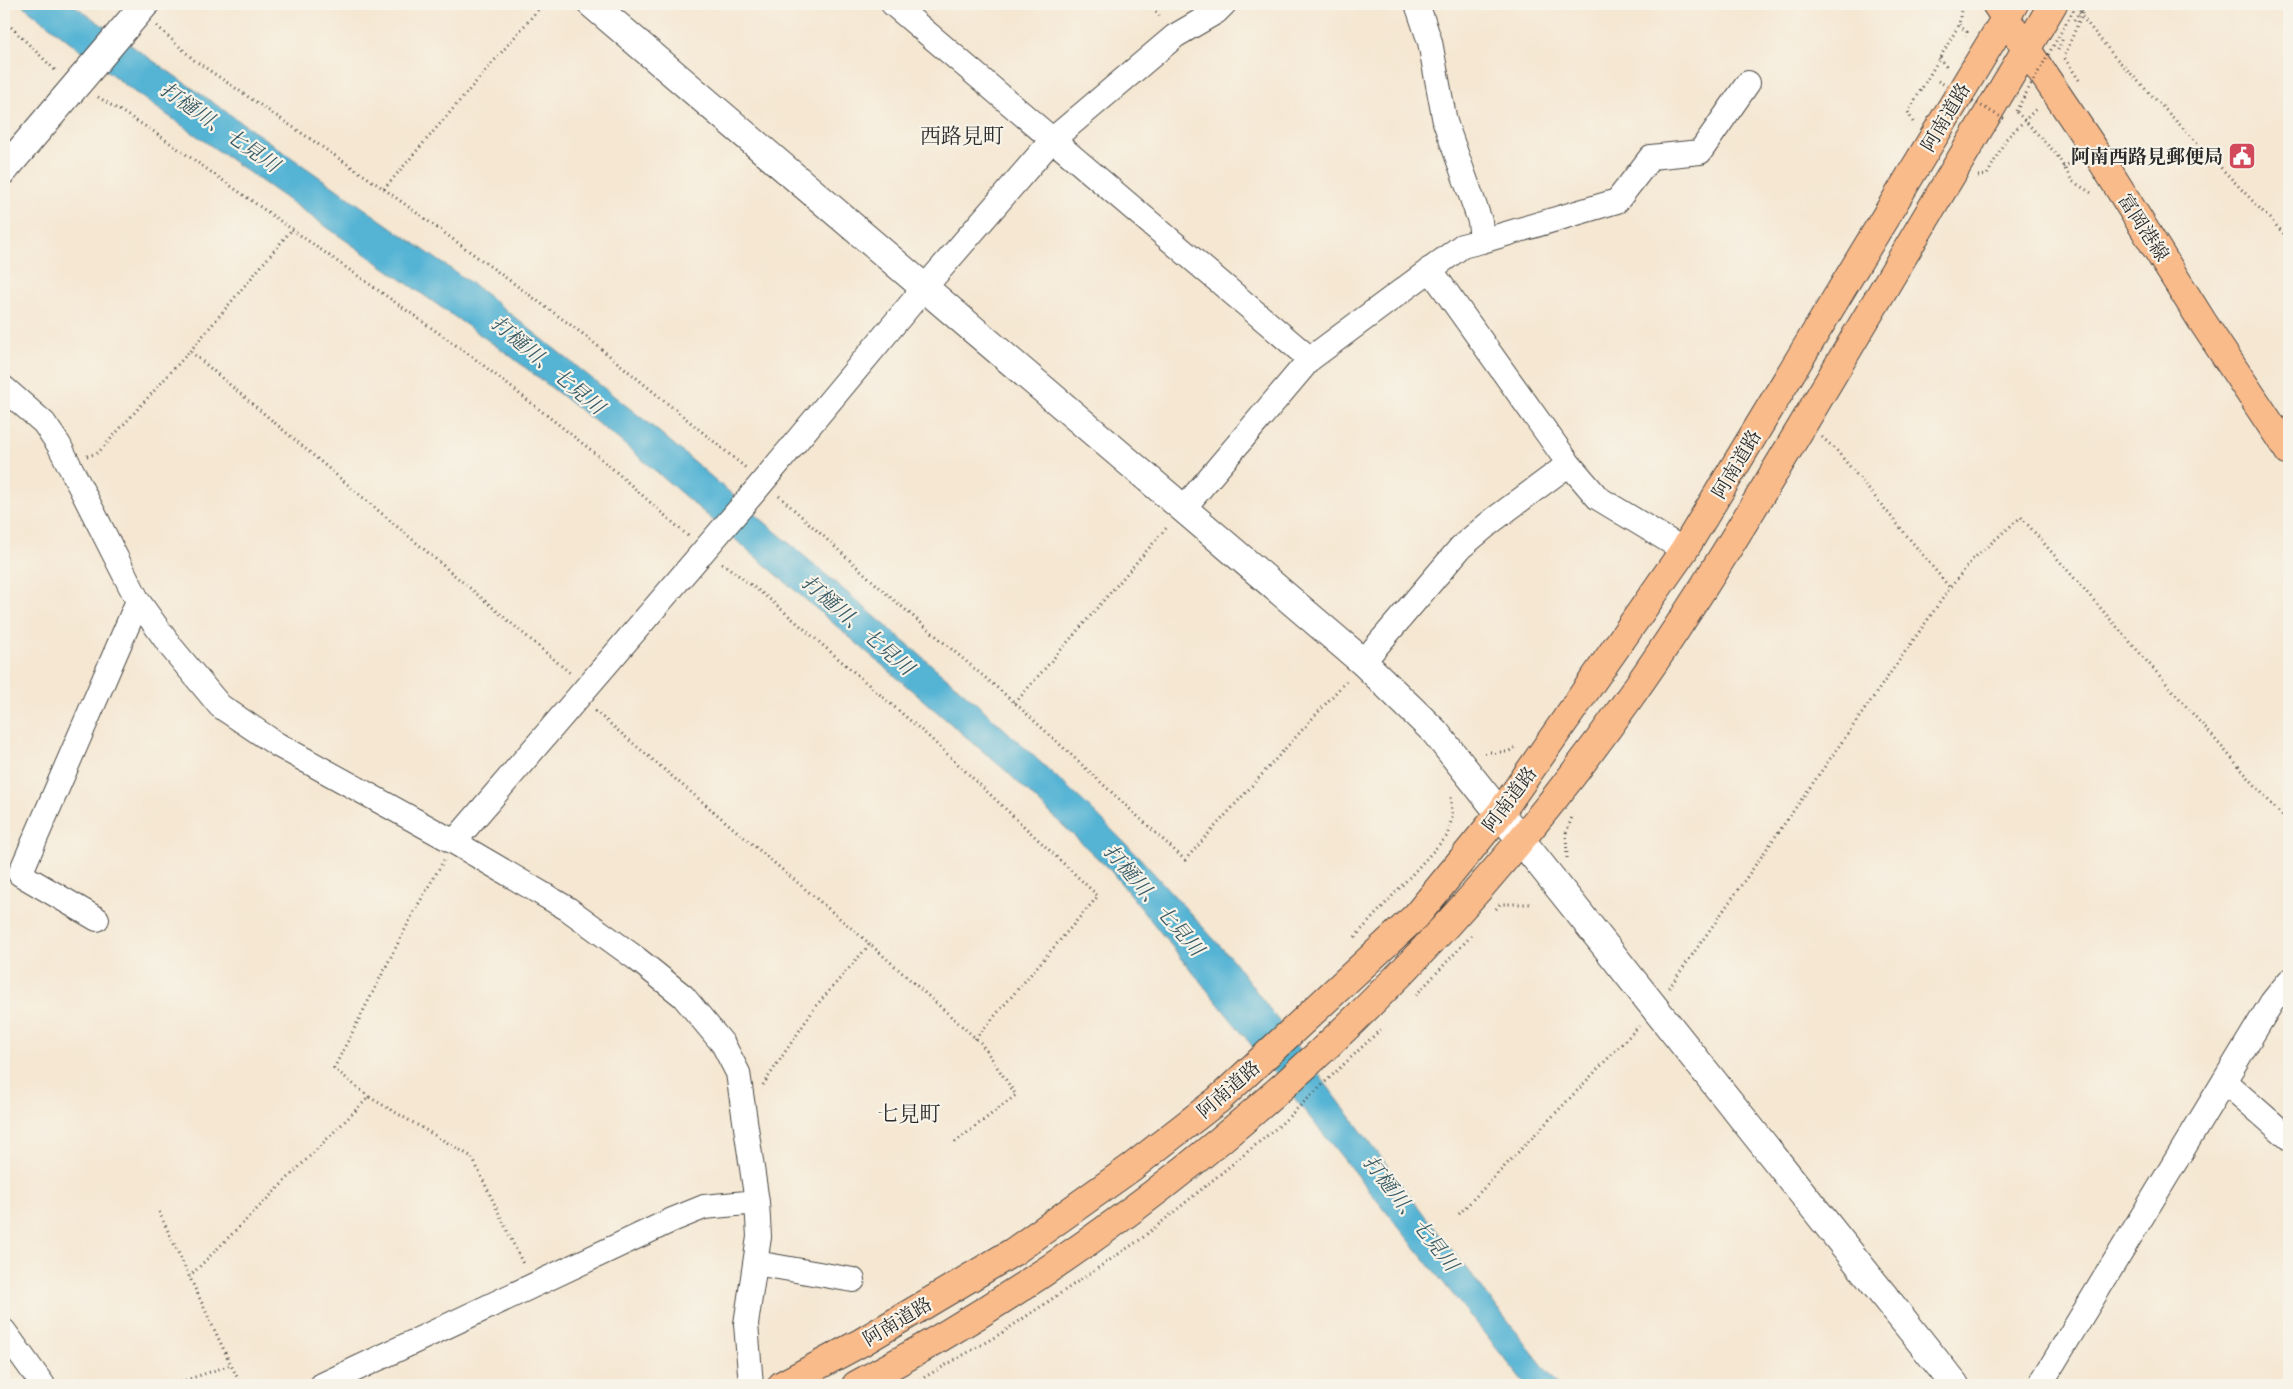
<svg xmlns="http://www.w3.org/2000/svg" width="2293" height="1389" viewBox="0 0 2293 1389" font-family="'Gentium Book Plus','Noto Serif JP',serif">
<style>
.water{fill:#55b4d4;stroke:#407080}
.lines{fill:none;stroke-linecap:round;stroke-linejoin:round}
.minor-casing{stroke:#494744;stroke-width:26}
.tertiary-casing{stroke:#494744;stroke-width:30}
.primary-casing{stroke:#494744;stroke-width:30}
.trunk-casing{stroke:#494744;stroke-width:30}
.path{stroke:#494744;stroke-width:3;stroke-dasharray:1 4;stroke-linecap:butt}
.minor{stroke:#fff;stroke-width:24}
.tertiary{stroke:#fff;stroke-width:28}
.primary{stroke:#fabb8b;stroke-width:28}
.trunk{stroke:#fabb8b;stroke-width:28}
.path-bridge{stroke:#494744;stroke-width:3;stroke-dasharray:1 4;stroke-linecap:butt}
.labels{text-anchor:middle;stroke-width:4.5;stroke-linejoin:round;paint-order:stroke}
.street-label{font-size:19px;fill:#2b2b2b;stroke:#f7f3e8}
.poi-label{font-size:19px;font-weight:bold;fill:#2b2b2b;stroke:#f7f3e8;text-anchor:end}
.water-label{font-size:20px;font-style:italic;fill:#3a5b66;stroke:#f7f3e8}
.quarter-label{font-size:21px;fill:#2b2b2b;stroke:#f7f3e8}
</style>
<rect width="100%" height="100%" fill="#f7f3e8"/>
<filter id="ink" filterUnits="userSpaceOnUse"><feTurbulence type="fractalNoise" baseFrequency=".02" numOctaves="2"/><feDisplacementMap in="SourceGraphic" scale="10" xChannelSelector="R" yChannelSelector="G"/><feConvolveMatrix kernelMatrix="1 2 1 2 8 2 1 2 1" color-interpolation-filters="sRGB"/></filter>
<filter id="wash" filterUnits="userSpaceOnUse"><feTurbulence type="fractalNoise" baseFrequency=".0096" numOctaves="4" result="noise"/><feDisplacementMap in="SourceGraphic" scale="20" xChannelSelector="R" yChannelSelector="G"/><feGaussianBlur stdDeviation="1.12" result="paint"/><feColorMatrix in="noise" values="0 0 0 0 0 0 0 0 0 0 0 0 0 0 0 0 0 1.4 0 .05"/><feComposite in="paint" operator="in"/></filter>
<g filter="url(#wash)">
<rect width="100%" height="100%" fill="#f5e7d2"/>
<path class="water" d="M21,4h51l406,284 180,143 317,271 113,104 49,49 95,104 196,261 130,165h-32l-415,-514 -105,-100 -388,-332 -109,-84 -376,-264z"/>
</g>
<g filter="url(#ink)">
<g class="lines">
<g class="minor-casing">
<path id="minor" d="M893,4l417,355
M1482,241l135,-40 34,-44 49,-5 48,-69
M1430,269l139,195 29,34 86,52
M4,388l40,35 15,22 79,156 33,46 49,59 58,39 176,97 114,67 69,50 46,37 40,48 15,29 19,129 2,35 -13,87 5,61
M1183,509l127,-150 152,-113 20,-5 -2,-20 -35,-99 -15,-80 -13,-38
M1363,662l98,-115 31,-26 77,-57
M454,842l301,-351 170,-204 127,-147 123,-104 41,-24 8,-8
M97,919l-77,-45 118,-273
M2225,1082l64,56
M756,1263l97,17
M4,1331l39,54
M322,1385l350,-165 32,-13 53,-5
M2040,1385l232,-383 17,-21"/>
</g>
<g class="tertiary-casing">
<path id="tertiary" d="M592,4l771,658 72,70 520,653
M4,170l141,-166"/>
</g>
<g class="primary-casing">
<path id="primary" d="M1996,4l104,154 102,163 87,131"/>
</g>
<g class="trunk-casing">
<path id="trunk" d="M782,1385l80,-43 151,-90 119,-85 86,-67 198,-184 85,-104 183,-262 330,-546
M856,1385c304,-161 576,-406 774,-688 72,-102 135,-209 199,-316 75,-126 149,-252 224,-377"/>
</g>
<path class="path" d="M1149,4l13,15
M2079,13l35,43 175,183
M4,20l53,52
M2074,20l11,-16
M1959,25l8,7 -2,4
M157,26l37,34 190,129 199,145 163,134
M2058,50l5,-12
M1939,58l9,11
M2079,80l-15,-23 19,-46
M98,97l55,34 321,227 122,96 92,82
M2017,112l40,43 15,26 21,13
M1913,122l-5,-10 51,-87 3,-21
M2063,167l9,-5 -2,-3
M1978,176l9,-1 19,-36 31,-31
M384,189l159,-185
M190,351l103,-123
M1822,437l15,14 113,137
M87,456l11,-3 92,-102 380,322
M2285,476l4,7
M779,496l109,99 127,108 170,157 163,-181
M722,563l45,34 161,139 170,160 -123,143
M1015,703l153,-177
M595,711l275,233
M1485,752h23l9,-6
M1567,858l-1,-25 6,-16
M1496,909l4,-5h30
M1355,937l92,-101 5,-18 -1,-22
M1669,988l281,-400 23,-29 48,-42 268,307
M1416,995l55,-59
M763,1085l53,-79 54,-62 111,99 35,52 -62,48
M369,1097l-35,-29 81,-158 29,-50
M159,1212l72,153
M1459,1214l180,-188
M189,1277l180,-180 103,60 52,109
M171,1385l60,-20 10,20
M911,1385l89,-51 141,-95 139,-114 101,-96"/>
<use href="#minor" class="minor"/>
<use href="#tertiary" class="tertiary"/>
<use href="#primary" class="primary"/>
<use href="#trunk" class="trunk"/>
<path class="path-bridge" d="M2074,4l9,7
M1938,81l68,39
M2016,111l60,-105"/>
</g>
</g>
<defs>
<g id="civic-square" transform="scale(1.4375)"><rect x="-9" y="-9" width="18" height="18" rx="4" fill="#d1495b" stroke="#f7f3e8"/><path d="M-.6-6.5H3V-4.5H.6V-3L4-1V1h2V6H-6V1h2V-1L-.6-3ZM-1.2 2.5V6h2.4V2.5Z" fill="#fff"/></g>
</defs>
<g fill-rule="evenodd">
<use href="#civic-square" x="2242" y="156"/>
</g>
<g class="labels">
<g class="street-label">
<text transform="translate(1945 117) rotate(-59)" y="7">阿南道路</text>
<text transform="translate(2144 227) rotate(57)" y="7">富岡港線</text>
<text transform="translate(1736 464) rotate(-59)" y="7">阿南道路</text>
<text transform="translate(1509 799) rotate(-53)" y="7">阿南道路</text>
<text transform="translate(1228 1089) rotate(-41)" y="7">阿南道路</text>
<text transform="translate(897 1321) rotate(-31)" y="7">阿南道路</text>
</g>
<g class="poi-label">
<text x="2223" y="163">阿南西路見郵便局</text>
</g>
<g class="water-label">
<text transform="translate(220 127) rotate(35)" y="7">打樋川、七見川</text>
<text transform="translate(548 365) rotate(40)" y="7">打樋川、七見川</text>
<text transform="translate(858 625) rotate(41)" y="7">打樋川、七見川</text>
<text transform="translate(1154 900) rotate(49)" y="7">打樋川、七見川</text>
<text transform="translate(1411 1213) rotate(52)" y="7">打樋川、七見川</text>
</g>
<g class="quarter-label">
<text x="962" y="143">西路見町</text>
<text x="909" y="1121">七見町</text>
</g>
</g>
<rect width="2293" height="1389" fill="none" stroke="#f7f3e8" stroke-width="20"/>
</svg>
